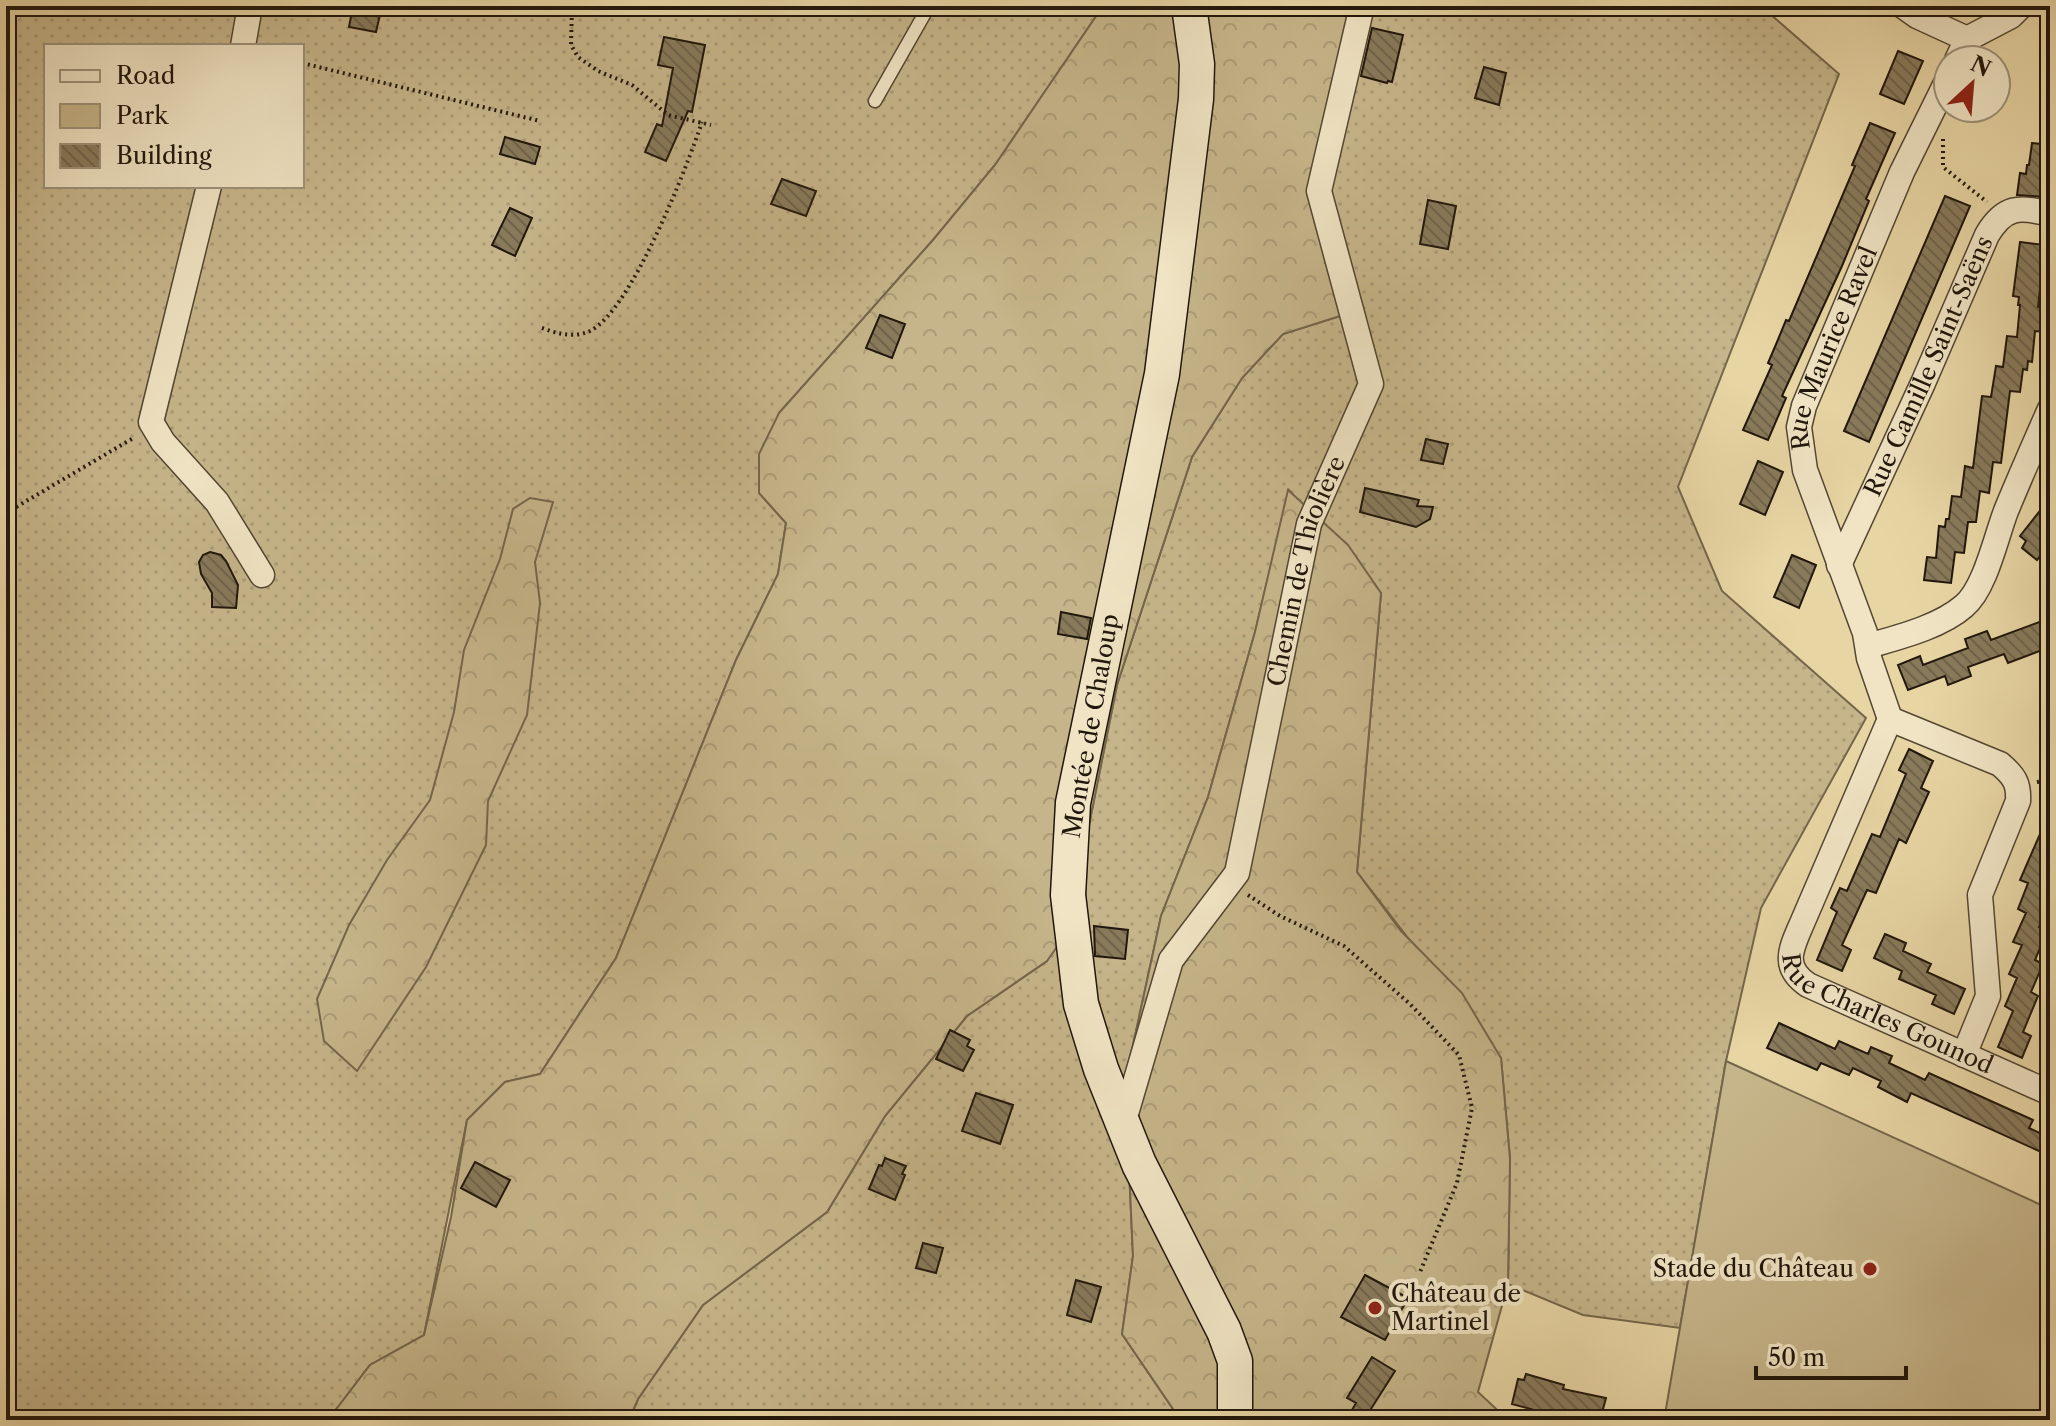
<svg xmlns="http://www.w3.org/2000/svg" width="2056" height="1426" viewBox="0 0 2056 1426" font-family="'Libre Caslon Text',serif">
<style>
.grass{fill:url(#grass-dots);stroke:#74664b;stroke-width:2;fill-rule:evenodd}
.forest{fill:url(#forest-crowns);stroke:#74664b;stroke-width:2}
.green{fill:#c6b58a;stroke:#74664b;stroke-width:2}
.building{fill:url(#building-back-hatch);stroke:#21170c;stroke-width:2}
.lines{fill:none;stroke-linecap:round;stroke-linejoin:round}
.lane-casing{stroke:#534632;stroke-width:15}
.street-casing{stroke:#534632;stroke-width:27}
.secondary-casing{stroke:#21170c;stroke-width:37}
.path{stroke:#21170c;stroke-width:4;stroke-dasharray:2 4;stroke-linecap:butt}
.lane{stroke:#f0e4c4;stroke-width:12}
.street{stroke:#f0e4c4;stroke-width:24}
.secondary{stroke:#f0e4c4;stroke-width:34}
.poi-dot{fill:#8f2418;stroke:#f0e4c4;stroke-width:3}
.labels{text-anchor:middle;stroke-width:8;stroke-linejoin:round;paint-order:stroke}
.street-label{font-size:24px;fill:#21170c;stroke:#f0e4c4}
.poi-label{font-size:24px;fill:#21170c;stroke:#f0e4c4;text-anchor:end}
</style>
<defs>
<pattern id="grass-dots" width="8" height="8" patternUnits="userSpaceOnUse" patternTransform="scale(2)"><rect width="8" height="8" fill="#c6b58a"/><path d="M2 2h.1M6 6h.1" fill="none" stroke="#aa9b76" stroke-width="1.8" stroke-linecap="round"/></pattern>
<pattern id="forest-crowns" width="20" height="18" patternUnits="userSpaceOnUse" patternTransform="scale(2)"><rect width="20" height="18" fill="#c6b58a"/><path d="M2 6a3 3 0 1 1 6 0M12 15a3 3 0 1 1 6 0" fill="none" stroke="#aa9b76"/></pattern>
<pattern id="building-back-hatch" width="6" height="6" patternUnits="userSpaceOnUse" patternTransform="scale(2)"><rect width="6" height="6" fill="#887a5b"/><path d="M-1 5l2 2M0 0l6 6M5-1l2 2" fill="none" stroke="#6f634a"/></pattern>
</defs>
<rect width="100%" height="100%" fill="#e8d5a4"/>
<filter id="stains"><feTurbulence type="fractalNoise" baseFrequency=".0025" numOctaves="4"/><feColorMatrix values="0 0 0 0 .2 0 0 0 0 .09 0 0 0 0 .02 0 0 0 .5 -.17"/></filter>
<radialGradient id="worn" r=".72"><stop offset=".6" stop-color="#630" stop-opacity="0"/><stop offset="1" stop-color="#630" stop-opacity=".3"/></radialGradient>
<path class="grass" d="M6,6h1097l-108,159 -62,75 -154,173 -20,80 27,30 -8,51 -42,86 -120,298 -76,116 -35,8 -38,38 -43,215 -54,30 -42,55h-322zM46,46h256v140h-256z
M1356,6h271l28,9 9,-9h97l78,68 -161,413 44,104 144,127 -105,190 -35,153 -46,267 -97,-13 -75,-31 2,-125 -9,-101 -144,-186 24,-279 -92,-103 -34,142 -47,165 -47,119 -36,166 8,174 -11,78 51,75 -3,11h-541l9,-21 65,-94 124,-93 58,-96 82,-100 80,-55 40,-126 30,-150 75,-228 50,-79 41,-44 57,-18 -30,-129z"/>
<path class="forest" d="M1103,6h253l-46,181 30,129 -57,18 -41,44 -50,79 -75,228 -30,150 -2,72 -38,54 -80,55 -82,100 -58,96 -124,93 -65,94 -9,21h-301l42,-55 54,-30 27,-118 16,-97 38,-38 35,-8 76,-116 120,-298 42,-86 8,-51 -27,-30v-39l20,-41 154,-173 62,-75z
M1288,490l60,55 33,48 -24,279 44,59 61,62 39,65 9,101 -2,125 -30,108 30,28h-338l3,-11 -51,-75 11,-78 -8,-174 36,-166 47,-119 47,-165z
M530,498l23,4 -18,60 5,41 -13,112 -39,86 -2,44 -60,122 -69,104 -33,-30 -7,-42 32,-74 38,-65 43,-60 24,-88 10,-62 36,-91 13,-50z"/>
<path class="green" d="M1726,1061l324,148v211h-386z"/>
<path class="building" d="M353,6h29l-6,26 -27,-5z
M1372,28l31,7 -11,47 -4,-1 -1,2 -26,-7z
M664,37l41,8 -13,67 -4,-1 -22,50 -21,-9 12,-28 5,2 11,-58 -15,-3z
M1898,51l25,10 -19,43 -24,-10z
M1484,67l22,6 -7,32 -24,-7z
M1870,123l25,10 -29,66 3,2 -27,65 -60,130 4,2 -18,42 -25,-10 29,-65 -4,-2 9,-21 9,-22 3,1 66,-155 -3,-1z
M505,137l35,10 -5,17 -35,-10z
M2032,143l18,2v23h-2l-4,29 -27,-2 3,-22 6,1 1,-9h2z
M782,179l34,12 -10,25 -35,-12z
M1945,196l25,10 -101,236 -25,-11z
M1428,200l28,6 -8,43 -28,-5z
M510,208l22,10 -17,38 -23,-11z
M2020,242l25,3 -7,62 10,2 -3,23 -10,-1 -3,31 -4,-1 -1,9 -4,-1 -3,23 -10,-1 -9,72 -8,-1 -4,31 -9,-2 -4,31h-8l-4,31 -9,-1 -4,31 -27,-3 3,-23 9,1 3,-32 6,1 1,-8h3l3,-23 9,1 4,-31 8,2 9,-72 9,1 5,-31 7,1 4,-31 10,1 3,-32h-2l1,-8 -6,-1z
M880,315l25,9 -13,34 -26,-10z
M1426,439l22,5 -5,20 -22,-4z
M1758,461l25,11 -18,43 -25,-11z
M1365,488l54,12 -2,6 16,1 -3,12 -14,8 -56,-15z
M2050,498v45l-13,17 -15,-12 4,-7 -6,-5z
M210,552l11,3 5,6 12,24 -2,23 -24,-1v-14l-11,-19 -2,-12 4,-7z
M1792,555l24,10 -17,43 -25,-11z
M1061,612l30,6 -4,21 -29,-5z
M2050,618v29l-42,16 -4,-9 -36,13 3,9 -23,9 -3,-9 -37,14 -10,-25 22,-9 3,9 45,-17 -3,-9 22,-8 4,9z
M1909,749l24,12 -12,27 8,4 -23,51 -7,-4 -23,54 -9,-3 -25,55 9,5 -9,21 -25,-11 20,-48 -6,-4 9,-20 7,3 25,-57 8,3 26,-63 -7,-4z
M2050,811v68l-7,15 7,3v5l-11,25 8,4 -12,29 8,4 -12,28 7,4 -15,36 8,4 -9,22 -24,-11 15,-36 -8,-5 12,-28 -8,-4 13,-29 -9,-3 13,-29 -8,-4 10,-26 -8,-3z
M1094,926l34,4 -3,29 -30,-3z
M1885,934l21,9 -3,8 28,13 -4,8 38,17 -11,25 -22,-10 4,-9 -37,-16 3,-8 -28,-13z
M1779,1023l56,26 4,-8 29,13 3,-7 21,9 -3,7 36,17 4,-7 104,47 -4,8 21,10v18l-139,-63 -4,9 -29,-15 3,-6 -28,-13 -4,7 -28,-12 -4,7 -50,-22z
M950,1030l20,10 -3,6 7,4 -11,21 -27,-12z
M976,1093l37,12 -13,39 -38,-13z
M885,1158l21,8 -4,8 3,1 -10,25 -26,-11 10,-24 3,1z
M475,1162l35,18 -14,27 -35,-19z
M923,1243l20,5 -7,25 -20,-5z
M1365,1275l43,23 -23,42 -44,-23z
M1076,1280l25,7 -10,35 -24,-7z
M1372,1357l23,14 -31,49 -13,-8 5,-9 -9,-5z
M1526,1374l38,11 -1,4 43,9 -6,22h-29l-59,-16 6,-25 6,1z"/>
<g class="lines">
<g class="lane-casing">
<path id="lane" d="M875,101l54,-95"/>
</g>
<g class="street-casing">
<g id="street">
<path d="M1903,6l14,10 50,23"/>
<path d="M243,46l7,-40"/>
<path d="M1957,60l10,-21 44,-23 10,-10"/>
<path d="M209,186l-58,236 12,20 54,60 45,73"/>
<path id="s1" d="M1839,565l84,-182 64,-148c17,-29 32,-29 63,-21"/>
<path d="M1868,646c31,-9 72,-19 96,-40 21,-17 32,-69 42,-95 14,-34 29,-68 44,-102"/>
<path id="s2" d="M1890,719l-21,-61 -4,-25 -60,-163 -6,-43 5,-21 98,-234 46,-93"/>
<path id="s3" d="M1890,719l-87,202c-11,26 -23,45 5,64l242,108"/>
<path d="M1890,719l110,45c14,12 19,19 18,37l-38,94 8,101 -24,59"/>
<path id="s4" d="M1123,1124l48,-164 66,-87 72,-349 62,-140 -52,-193 43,-185"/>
</g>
</g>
<g class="secondary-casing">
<path id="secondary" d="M1189,6l8,58 -1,35 -34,275 -89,429 -5,92 13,109 20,65 38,95 85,167 11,30v59"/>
</g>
<path class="path" d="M572,6l-1,39 7,12 20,14 34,14 36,30 43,10
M302,63l238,58
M1943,139v28l44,35
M542,328c16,6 32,10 48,3 41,-20 97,-164 112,-209
M6,513l129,-76
M2037,782l13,-2
M1248,895l32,21 64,30 66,58 49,51 13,53 -15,75 -37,89"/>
<use href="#lane" class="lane"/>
<use href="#street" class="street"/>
<use href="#secondary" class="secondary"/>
</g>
<g class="poi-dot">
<circle cx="1870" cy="1269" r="8"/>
<circle cx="1375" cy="1308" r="8"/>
</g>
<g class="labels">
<g class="street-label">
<text dy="8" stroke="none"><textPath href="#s2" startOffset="392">Rue Maurice Ravel</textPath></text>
<text dy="8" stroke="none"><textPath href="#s1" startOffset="218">Rue Camille Saint-Saëns</textPath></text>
<text dy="8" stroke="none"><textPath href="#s4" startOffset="590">Chemin de Thiolière</textPath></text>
<text transform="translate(1091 726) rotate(-80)" y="8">Montée de Chaloup</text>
<text dy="8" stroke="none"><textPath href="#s3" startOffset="374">Rue Charles Gounod</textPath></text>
</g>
<g class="poi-label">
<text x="1854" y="1277">Stade du Château</text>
<text x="1391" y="1302" text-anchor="start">Château de<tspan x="1391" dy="28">Martinel</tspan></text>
</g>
</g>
<rect width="2056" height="1426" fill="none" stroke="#e8d5a4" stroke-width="32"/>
<rect x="8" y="8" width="2040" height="1410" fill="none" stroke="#21170c" stroke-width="4"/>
<rect x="16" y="16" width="2024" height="1394" fill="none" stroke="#21170c" stroke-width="2"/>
<rect x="44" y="44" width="260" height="144" fill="#f0e4c4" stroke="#9d927a" stroke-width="2"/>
<rect x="60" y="70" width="40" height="12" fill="#f0e4c4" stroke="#9d927a" stroke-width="2"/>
<text x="116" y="84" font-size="24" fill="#21170c">Road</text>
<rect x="60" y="104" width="40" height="24" fill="#c6b58a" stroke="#9d927a" stroke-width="2"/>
<text x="116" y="124" font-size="24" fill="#21170c">Park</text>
<rect x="60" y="144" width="40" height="24" fill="url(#building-back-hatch)" stroke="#9d927a" stroke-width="2"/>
<text x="116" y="164" font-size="24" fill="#21170c">Building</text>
<g transform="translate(1972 84) rotate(26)"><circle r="38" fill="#f0e4c4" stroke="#9d927a" stroke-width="2"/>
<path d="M0-6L14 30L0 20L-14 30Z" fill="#8f2418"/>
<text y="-12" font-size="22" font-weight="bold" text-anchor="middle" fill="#21170c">N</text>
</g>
<path d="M1756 1366v12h150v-12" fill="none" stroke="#21170c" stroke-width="4"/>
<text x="1768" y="1366" font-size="24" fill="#21170c" stroke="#f0e4c4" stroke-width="6" paint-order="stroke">50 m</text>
<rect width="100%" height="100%" filter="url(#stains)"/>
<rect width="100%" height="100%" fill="url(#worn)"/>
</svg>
